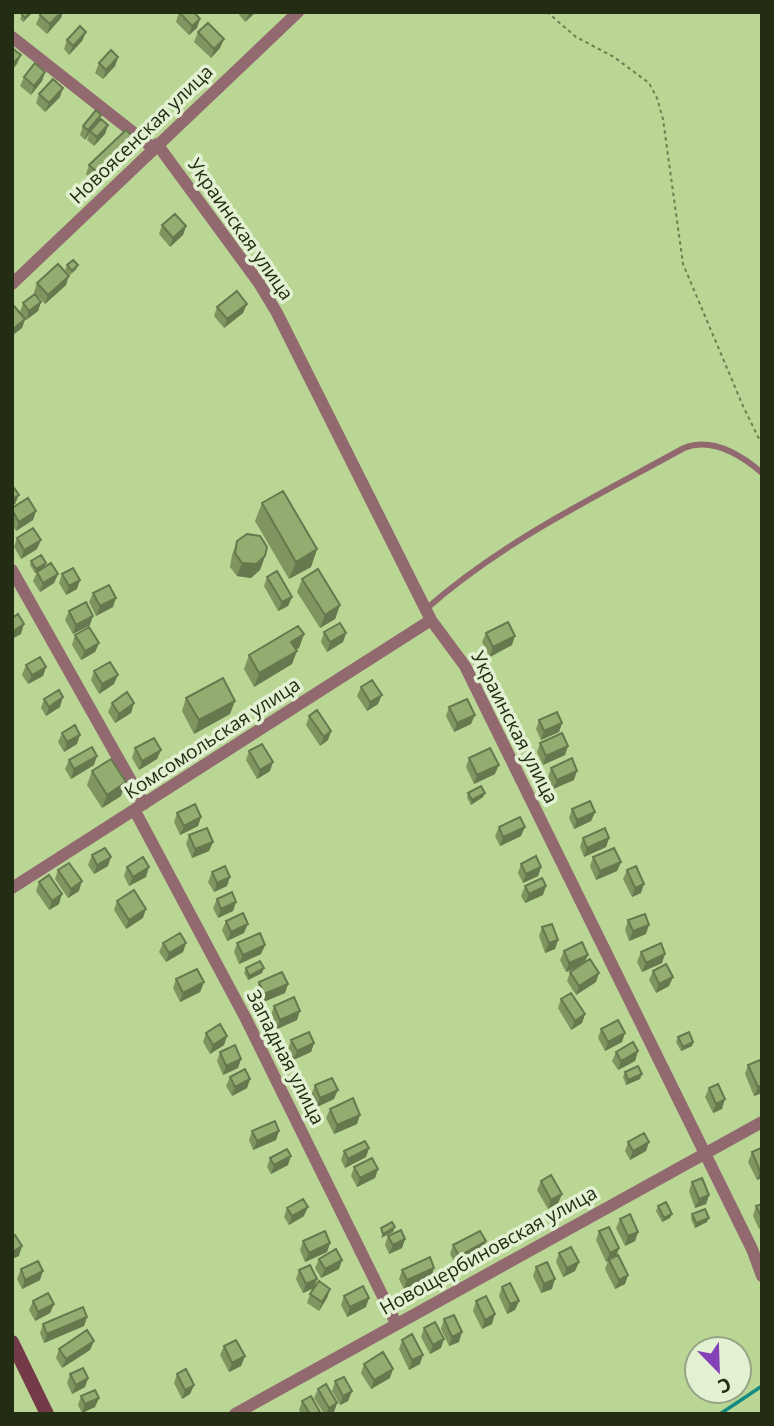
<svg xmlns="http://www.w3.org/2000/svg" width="774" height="1426" viewBox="0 0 774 1426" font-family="'Open Sans',sans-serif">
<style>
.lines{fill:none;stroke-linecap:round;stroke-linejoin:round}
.stream{stroke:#168b83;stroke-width:3.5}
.path{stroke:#6c7f53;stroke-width:2;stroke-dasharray:3.5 3.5;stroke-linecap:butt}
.service{stroke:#936970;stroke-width:6}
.minor{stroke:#936970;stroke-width:12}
.secondary{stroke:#743a47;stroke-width:14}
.wall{fill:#7e955f}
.shaded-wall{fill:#66794e}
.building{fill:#92ad6f;stroke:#66794e;stroke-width:2}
.labels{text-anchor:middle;stroke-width:7;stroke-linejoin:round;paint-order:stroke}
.street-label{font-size:19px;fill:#232d14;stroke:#e2f1d1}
</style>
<rect width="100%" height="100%" fill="#b9d695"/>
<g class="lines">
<path class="stream" d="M720,1414l42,-28"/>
<path class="path" d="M547,12l29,25 38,20 35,26 8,15 6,21 20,145 60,142 19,39"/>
<path class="service" d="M426,609c77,-68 169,-112 258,-161 28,-11 56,6 78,25"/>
<path class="minor" d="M12,37l141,111
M157,144l102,139 18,30 154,307 34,46 287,583 10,27
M12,284l286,-272
M12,570l132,234
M135,811l110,206 151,306
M12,888l419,-268
M235,1414l527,-292"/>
<path class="secondary" d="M12,1342l35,72"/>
</g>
<path class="wall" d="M33,12l-10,10 -3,-3 2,-4z
M42,12h21l-2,6 -14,16 -11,-10 4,-9z
M179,12l18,16 -8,7 -13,-13z
M237,12h19l-11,10z
M86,32l-4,9 -13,14 -5,-6 3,-9z
M198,32l22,16 -9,10 -17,-16z
M118,57l-3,9 -12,13 -8,-6 4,-10z
M45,72l-3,9 -11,14 -11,-9 4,-9z
M39,94l21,3 -15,15 -9,-9z
M99,121l9,4 -3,9 -11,12 -7,-6 2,-5 -4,5 -5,-5 3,-9z
M130,146l-37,35 -7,-7 3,-9z
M162,225l24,1 -3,9 -13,12 -11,-13z
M67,265h11l-2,5 -6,5 -5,-5z
M37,283l29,2 -21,19 -11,-12z
M41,302l-3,9 -12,9 -1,-1 -3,9 -2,-16 3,-9z
M217,307l26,6 -19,15 -10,-12z
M262,503l55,46 -6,18 -22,12 -34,-58z
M12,511h24l-3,9 -17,11 -4,-6z
M17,538l20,11 -16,10 -7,-12z
M237,541l28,15 -5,14 -9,8 -14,-2 -7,-9 2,-12z
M31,561l27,13 -4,9 -14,9 -7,-11 4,-9 -2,1 -5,-8z
M62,574l15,15 -11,6 -7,-12z
M267,577l25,20 -4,9 -10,5 -14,-25z
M302,579l38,26 -5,14 -15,9 -23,-36z
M93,593l20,14 -17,9 -7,-14z
M69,611l21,14 -17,9 -8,-14z
M324,632l22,1 -3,9 -16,10 -6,-10z
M486,633l26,12 -22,12 -8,-15z
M304,634l-5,14 -3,1 -4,15 -38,23 -10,-18 5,-14z
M75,635l24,8 -4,9 -14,8 -9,-15z
M26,665l20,2 -3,9 -15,8 -6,-9z
M94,671l20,13 -15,10 -8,-14z
M361,687l17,17 -11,7 -10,-15z
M186,698l44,16 -36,20 -12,-23z
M44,699l16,8 -14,9 -5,-8z
M112,703h22l-3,10 -16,10 -7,-11z
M449,707l22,17 -17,8 -8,-16z
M309,716l22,15 -3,9 -8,6 -14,-21z
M539,720l23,3 -3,9 -18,8 -5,-11z
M62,733l15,11 -13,8 -6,-10z
M540,743l28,3 -3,9 -22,10 -6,-13z
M135,748l26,2 -4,9 -18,11 -7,-12z
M249,751l21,20 -13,8 -11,-19z
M469,758l26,16 -21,10 -8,-17z
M69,760l25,5 -23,14 -6,-10z
M551,768l23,12 -21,9 -5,-12z
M92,771l29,25 -19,12 -15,-23z
M468,793h17l-2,4 -12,8 -4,-7z
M572,809l23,3 -4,9 -17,8 -5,-11z
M177,813l24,4 -3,9 -18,9 -6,-13z
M499,827l22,9 -21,10 -5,-10z
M189,835l24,7 -4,9 -17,7 -6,-14z
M583,838h26l-3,9 -22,10 -4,-10z
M92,855l16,11 -14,8 -6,-9z
M593,857l28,5 -4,9 -21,9 -6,-14z
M521,864l20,3 -3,9 -15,7 -5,-10z
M127,867l19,10 -17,9 -5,-10z
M58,870l21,21 -11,7 -13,-19z
M627,870l14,23 -9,4 -9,-18z
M212,872l15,14 -13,6 -6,-10z
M39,882l20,22 -10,6 -13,-19z
M525,886l18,9 -18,8 -4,-7z
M217,899l19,3 -3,9 -15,7 -5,-10z
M117,901l26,17 -17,11 -12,-19z
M628,920l18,14 -17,7 -4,-11z
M226,921l18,12 -17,8 -5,-11z
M542,927l16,13 -3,9 -10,4 -6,-17z
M163,943h23l-3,9 -17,10 -7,-10z
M237,943l28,2 -4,9 -22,10 -5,-12z
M564,951l21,12 11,19 -20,13 -9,-14 3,-9 9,-6 -13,6 -6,-12z
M641,952l21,11 -20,9 -5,-10z
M246,968l16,5 -14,7 -4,-7z
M653,971l20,6 -4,9 -13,7 -7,-13z
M176,979l28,3 -4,10 -20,10 -7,-14z
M259,982l29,2 -3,9 -24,10 -5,-12z
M561,999l24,15 -3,9 -11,7 -13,-22z
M274,1006l23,14 -20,9 -6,-14z
M601,1029l21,13 -17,9 -7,-13z
M206,1033l21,3 -3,9 -14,9 -7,-12z
M678,1037l15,5 -1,4 -11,5 -5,-9z
M291,1040l23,3 -3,9 -18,8 -5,-11z
M638,1051l-3,10 -17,9 -6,-9 4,-9z
M220,1052l21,7 -3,9 -15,7 -6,-14z
M748,1065l14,28 -8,3 -9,-22z
M625,1072l15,7 -14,6 -3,-8z
M230,1077l20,2 -3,9 -15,8 -6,-10z
M315,1085l19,14 -17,8 -6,-12z
M709,1088l13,21 -9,4 -8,-16z
M330,1109l27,15 -23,10 -8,-16z
M252,1131l24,9 -23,10 -4,-10z
M628,1142h21l-3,9 -16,9 -5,-9z
M369,1148l-3,9 -21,11 -4,-8 3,-9z
M762,1149v29l-5,2 -9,-18 4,-10z
M270,1158l18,7 -17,9 -4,-7z
M354,1167l24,2 -3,9 -18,9 -6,-11z
M541,1181l21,13 -4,9 -10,6 -11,-19z
M692,1182l17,13 -3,9 -11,4 -6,-17z
M762,1204v23l-3,2 -6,-13 3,-10z
M658,1206l12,12 -8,4 -6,-11z
M287,1208l17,8 -15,9 -5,-8z
M692,1214l15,8 -12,6 -4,-9z
M620,1219l18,13 -3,9 -10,5 -9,-18z
M599,1231l29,44 -3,9 -10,5 -10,-20 3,-8 -2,1 -10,-22z
M388,1236l17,3 -3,9 -13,6 -4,-9z
M303,1241l27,2 -3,9 -22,10 -5,-12z
M486,1241l-4,9 -26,15 -6,-11 3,-9z
M559,1253l20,9 -4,9 -12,6 -7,-15z
M319,1259l23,1 -3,9 -18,9 -6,-10z
M536,1267l16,22 -11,4 -8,-17z
M434,1268l-3,9 -27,12 -5,-10 3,-9z
M21,1269l19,11 -18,9 -5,-10z
M299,1270l18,9 -3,9 -11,5 -7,-14z
M502,1287l17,14 -4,9 -8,4 -8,-18z
M330,1289l-3,9 -8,13 -12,-8 3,-9z
M344,1296l22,11 -19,10 -6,-12z
M33,1301l21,3 -4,9 -15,8 -6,-11z
M476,1301l16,23 -10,5 -9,-18z
M87,1317l-3,9 -40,17 -4,-10 3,-9z
M444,1319l15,23 -10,4 -8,-17z
M424,1328l17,20 -11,6 -9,-17z
M402,1340l18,24 -11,6 -10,-21z
M94,1341l-4,9 -28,18 -6,-10 3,-9z
M224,1346l21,10 -4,10 -12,6 -9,-17z
M364,1364l26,14 -19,11 -10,-16z
M70,1374l18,4 -3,9 -13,7 -5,-11z
M177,1374l17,11 -4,9 -8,5 -8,-16z
M335,1381l17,10 -4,10 -8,4 -8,-14z
M318,1389l19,14 -3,9 -4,2h-6l-10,-16z
M81,1396l18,2 -4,9 -13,6 -4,-8z
M302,1401l18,11 -1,2h-18l-2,-4z"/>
<path class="shaded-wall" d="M30,12h3l-10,10 2,-4z
M61,12h2l-2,6 -14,16 3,-10z
M250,12h6l-11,10 4,-9z
M200,19l-3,9 -8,7 3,-9z
M86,32l-4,9 -13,14 4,-9z
M224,39l-4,9 -9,10 3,-9z
M21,55l-4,9 -5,6v-5z
M118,57l-3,9 -12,13 3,-9z
M45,72l-3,9 -11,14 3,-9z
M63,88l-3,9 -15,15 4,-9z
M101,115l-3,9 -8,7 -5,9 3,-10z
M108,125l-3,9 -11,12 3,-9z
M133,137l-3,9 -37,35 4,-9z
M186,226l-3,9 -13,12 3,-9z
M69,276l-3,9 -21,19 3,-9z
M41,302l-3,9 -12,9 3,-9z
M247,304l-4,9 -19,15 3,-9z
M25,319l-3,9 -10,8v-6z
M19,495l-4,9 -3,2v-7z
M36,511l-3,9 -17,11 3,-9z
M41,540l-4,9 -16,10 3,-9z
M317,549l-6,18 -22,12 7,-17z
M265,556l-5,14 -9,8 -14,-2 5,-13z
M46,563l-2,5 -9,5 1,-4z
M58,574l-4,9 -14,9 3,-9z
M80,580l-3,9 -11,6 3,-9z
M292,597l-4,9 -10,5 4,-9z
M116,598l-3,9 -17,9 4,-10z
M340,605l-5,14 -15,9 5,-13z
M93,616l-3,9 -17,9 3,-9z
M24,624l-3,10 -9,5v-7z
M346,633l-3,9 -16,10 3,-10z
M304,634l-5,14 -12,7 4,-13z
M515,636l-3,9 -22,12 3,-10z
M99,643l-4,9 -14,8 4,-9z
M297,651l-5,13 -38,23 5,-14z
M46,667l-3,9 -15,8 4,-9z
M118,675l-4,9 -15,10 3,-10z
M382,695l-4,9 -11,7 3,-9z
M63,697l-3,10 -14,9 3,-9z
M235,701l-5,13 -36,20 5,-14z
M134,703l-3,10 -16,10 4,-9z
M475,715l-4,9 -17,8 3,-9z
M562,723l-3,9 -18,8 3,-9z
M331,731l-3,9 -8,6 4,-9z
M80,735l-3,9 -13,8 3,-10z
M568,746l-3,9 -22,10 3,-9z
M161,750l-4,9 -18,11 3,-9z
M97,756l-3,9 -23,14 3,-10z
M273,762l-3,9 -13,8 3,-9z
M499,765l-4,9 -21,10 3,-9z
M577,771l-3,9 -21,9 4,-9z
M126,782l-5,14 -19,12 5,-13z
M485,793l-2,4 -12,8 1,-5z
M595,812l-4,9 -17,8 3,-9z
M201,817l-3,9 -18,9 4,-9z
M525,827l-4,9 -21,10 3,-9z
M609,838l-3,9 -22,10 3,-9z
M213,842l-4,9 -17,7 3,-9z
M111,857l-3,9 -14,8 3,-9z
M621,862l-4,9 -21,9 4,-9z
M149,867l-3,10 -17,9 4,-9z
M541,867l-3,9 -15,7 3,-9z
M230,877l-3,9 -13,6 3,-9z
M82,881l-3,10 -11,7 3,-9z
M644,884l-3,9 -9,4 3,-9z
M546,886l-3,9 -18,8 4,-9z
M62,894l-3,10 -10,6 3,-9z
M236,902l-3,9 -15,7 3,-9z
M146,909l-3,9 -17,11 3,-9z
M248,924l-4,9 -17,8 4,-9z
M649,925l-3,9 -17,7 4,-10z
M558,940l-3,9 -10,4 4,-10z
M186,943l-3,9 -17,10 3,-9z
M265,945l-4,9 -22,10 4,-9z
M665,954l-3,9 -20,9 4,-9z
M588,955l-4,9 -18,8 3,-9z
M264,968l-2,5 -14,7 1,-4z
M599,973l-3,9 -20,13 3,-9z
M673,977l-4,9 -13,7 3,-9z
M204,982l-4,10 -20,10 3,-9z
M288,984l-3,9 -24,10 3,-9z
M300,1011l-3,9 -20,9 3,-9z
M585,1014l-3,9 -11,7 4,-9z
M625,1033l-3,9 -17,9 3,-9z
M227,1036l-3,9 -14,9 3,-9z
M693,1042l-1,4 -11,5 2,-4z
M314,1043l-3,9 -18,8 4,-9z
M638,1051l-3,10 -17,9 3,-9z
M241,1059l-3,9 -15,7 3,-9z
M642,1074l-2,5 -14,6 2,-5z
M250,1079l-3,9 -15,8 3,-9z
M762,1085v8l-8,3 4,-9z
M338,1090l-4,9 -17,8 3,-9z
M725,1099l-3,10 -9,4 3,-9z
M360,1115l-3,9 -23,10 3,-9z
M279,1131l-3,9 -23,10 4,-9z
M649,1142l-3,9 -16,9 3,-9z
M369,1148l-3,9 -21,11 3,-9z
M291,1156l-3,9 -17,9 3,-9z
M378,1169l-3,9 -18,9 3,-9z
M760,1171h2v7l-5,2z
M562,1194l-4,9 -10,6 3,-9z
M709,1195l-3,9 -11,4 4,-9z
M308,1207l-4,9 -15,9 3,-9z
M672,1214l-2,4 -8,4 2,-4z
M709,1218l-2,4 -12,6 1,-5z
M395,1227l-2,5 -12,6 2,-4z
M638,1232l-3,9 -10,5 3,-10z
M405,1239l-3,9 -13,6 4,-9z
M486,1241l-4,9 -26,15 3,-9z
M330,1243l-3,9 -22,10 4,-9z
M22,1246l-3,10 -7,3v-7z
M619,1248l-3,9 -10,5 4,-9z
M342,1260l-3,9 -18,9 4,-9z
M579,1262l-4,9 -12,6 4,-9z
M434,1268l-3,9 -27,12 3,-9z
M43,1271l-3,9 -18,9 3,-9z
M628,1275l-3,9 -10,5 4,-9z
M317,1279l-3,9 -11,5 3,-9z
M555,1279l-3,10 -11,4 3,-9z
M330,1289l-3,9 -8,13 3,-9z
M369,1298l-3,9 -19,10 3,-10z
M519,1301l-4,9 -8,4 3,-10z
M54,1304l-4,9 -15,8 3,-9z
M495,1314l-3,10 -10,5 3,-9z
M87,1317l-3,9 -40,17 3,-9z
M462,1332l-3,10 -10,4 3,-9z
M444,1339l-3,9 -11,6 3,-9z
M94,1341l-4,9 -28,18 4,-9z
M423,1355l-3,9 -11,6 3,-10z
M245,1356l-4,10 -12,6 3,-9z
M393,1369l-3,9 -19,11 3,-9z
M88,1378l-3,9 -13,7 4,-9z
M194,1385l-4,9 -8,5 3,-9z
M352,1391l-4,10 -8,4 3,-9z
M99,1398l-4,9 -13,6 3,-9z
M337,1403l-3,9 -4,2h-4l3,-6z"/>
<path class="building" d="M24,12h6l-5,6 -3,-3z
M42,12h19l-11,12 -10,-9z
M179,12h15l6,7 -8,7z
M208,23l16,16 -10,10 -16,-17z
M80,26l6,6 -13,14 -6,-6z
M12,48l9,7 -9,10z
M111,50l7,7 -12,13 -7,-7z
M35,63l10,9 -11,14 -10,-9z
M53,79l10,9 -14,15 -10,-9z
M96,110l5,5 -13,15 -5,-4z
M101,119l7,6 -11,12 -7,-6z
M126,130l7,7 -36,35 -8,-7z
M175,214l11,12 -13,12 -11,-13z
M73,260l5,5 -6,6 -5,-6z
M58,264l11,12 -21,19 -11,-12z
M237,291l10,13 -20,15 -10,-12z
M35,294l6,8 -12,9 -6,-8z
M14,306l11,13 -13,11v-23z
M12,485l7,10 -7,4z
M283,491l34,58 -21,13 -34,-59z
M28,498l8,13 -17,11 -7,-12v-2z
M33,528l8,12 -17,10 -7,-12z
M247,534l13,2 7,11 -2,9 -9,8 -14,-1 -7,-10 2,-12z
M41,555l5,8 -10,6 -5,-8z
M51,563l7,11 -15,9 -6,-11z
M73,568l7,12 -11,6 -7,-12z
M318,569l22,36 -15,10 -23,-36z
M277,571l15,26 -10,5 -15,-25z
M109,585l7,13 -16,8 -7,-13z
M86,602l7,14 -17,9 -7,-14z
M18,614l6,10 -12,8v-14z
M508,622l7,14 -22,11 -7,-14z
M340,623l6,10 -16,9 -6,-10z
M298,626l6,8 -13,8 6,9 -38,22 -10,-18z
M89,627l10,16 -14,8 -10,-16z
M40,657l6,10 -14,8 -6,-10z
M110,662l8,13 -16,9 -8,-13z
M223,678l12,23 -36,19 -13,-22z
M372,680l10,15 -12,7 -9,-15z
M59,690l4,7 -14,10 -5,-8z
M127,692l7,11 -15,11 -7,-11z
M467,699l8,16 -18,8 -8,-16z
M317,710l14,21 -7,6 -15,-21z
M557,712l5,11 -18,8 -5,-11z
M75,725l5,10 -13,7 -5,-9z
M562,733l6,13 -22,10 -6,-13z
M154,738l7,12 -19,11 -7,-13z
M262,744l11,18 -13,8 -11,-19z
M92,747l5,9 -23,13 -5,-9z
M490,748l9,17 -22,10 -8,-17z
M572,758l5,13 -20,9 -6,-12z
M111,759l15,23 -19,13 -15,-24z
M481,786l4,7 -13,7 -4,-7z
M590,801l5,11 -18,8 -5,-11z
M195,804l6,13 -17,9 -7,-13z
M520,817l5,10 -22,10 -4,-10z
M207,828l6,14 -18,7 -6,-14z
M605,828l4,10 -22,10 -4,-10z
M105,848l6,9 -14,8 -5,-10z
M614,848l7,14 -21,9 -7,-14z
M536,856l5,11 -15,7 -5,-10z
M143,857l6,10 -16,10 -6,-10z
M69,863l13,18 -11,8 -13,-19z
M225,866l5,11 -13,6 -5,-11z
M636,866l8,18 -9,4 -8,-18z
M49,875l13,19 -10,7 -13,-19z
M542,878l4,8 -17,8 -4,-8z
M134,890l12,19 -17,11 -12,-19z
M232,892l4,10 -15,7 -4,-10z
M243,913l5,11 -17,8 -5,-11z
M645,914l4,11 -16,6 -5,-11z
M552,924l6,16 -9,3 -7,-16z
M180,933l6,10 -17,10 -6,-10z
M260,933l5,12 -22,10 -6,-12z
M582,942l6,13 -19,8 -5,-12z
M661,943l4,11 -19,9 -5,-11z
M590,959l9,14 -20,13 -9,-14z
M260,961l4,7 -15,8 -3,-8z
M666,964l7,13 -14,7 -6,-13z
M197,969l7,13 -21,11 -7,-14z
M282,972l6,12 -24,10 -5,-12z
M571,993l14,21 -10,7 -14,-22z
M294,997l6,14 -20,9 -6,-14z
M618,1020l7,13 -17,9 -7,-13z
M220,1024l7,12 -14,9 -7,-12z
M309,1032l5,11 -17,8 -6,-11z
M689,1032l4,10 -10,5 -5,-10z
M633,1042l5,9 -17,10 -5,-9z
M235,1045l6,14 -15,7 -6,-14z
M760,1060l2,4v21l-4,2 -10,-22z
M638,1066l4,8 -14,6 -3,-8z
M245,1069l5,10 -15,8 -5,-10z
M332,1078l6,12 -18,8 -5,-13z
M718,1084l7,15 -9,5 -7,-16z
M353,1098l7,17 -23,10 -7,-16z
M275,1121l4,10 -22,10 -5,-10z
M644,1133l5,9 -16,9 -5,-9z
M365,1141l4,7 -21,11 -4,-8z
M761,1148l1,23h-2l-8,-19z
M287,1149l4,7 -17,9 -4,-7z
M372,1158l6,11 -18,9 -6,-11z
M551,1175l11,19 -11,6 -10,-19z
M702,1178l7,17 -10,4 -7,-17z
M303,1199l5,8 -16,9 -5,-8z
M666,1202l6,12 -8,4 -6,-12z
M762,1204v14l-6,-12z
M705,1209l4,9 -13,5 -4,-9z
M630,1214l8,18 -10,4 -8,-17z
M392,1222l3,5 -12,7 -2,-6z
M609,1227l10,21 -9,5 -11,-22z
M401,1230l4,9 -12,6 -5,-9z
M325,1231l5,12 -21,10 -6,-12z
M480,1231l6,10 -27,15 -6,-11z
M15,1235l7,11 -10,6v-16z
M571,1247l8,15 -12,6 -8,-15z
M336,1249l6,11 -17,9 -6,-10z
M618,1255l10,20 -9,5 -10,-20z
M430,1257l4,11 -27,12 -5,-10z
M38,1261l5,10 -18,9 -4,-11z
M547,1262l8,17 -11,5 -8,-17z
M310,1265l7,14 -11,5 -7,-14z
M319,1281l11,8 -8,13 -12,-8z
M510,1283l9,18 -9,3 -8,-17z
M363,1286l6,12 -19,9 -6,-11z
M48,1293l6,11 -16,8 -5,-11z
M486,1296l9,18 -10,6 -9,-19z
M83,1307l4,10 -40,17 -4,-10z
M454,1315l8,17 -10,5 -8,-18z
M435,1322l9,17 -11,6 -9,-17z
M87,1330l7,11 -28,18 -7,-10z
M412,1334l11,21 -11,5 -10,-20z
M236,1340l9,16 -13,7 -8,-17z
M383,1352l10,17 -19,11 -10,-16z
M83,1368l5,10 -12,7 -6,-11z
M186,1369l8,16 -9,5 -8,-16z
M344,1377l8,14 -9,5 -8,-15z
M326,1384l11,19 -8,5 -11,-19z
M95,1390l4,8 -14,6 -4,-8z
M311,1396l9,16 -4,2h-6l-8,-13z"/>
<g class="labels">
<g class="street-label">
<text transform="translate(141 134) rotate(-44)" y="7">Новоясенская улица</text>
<text transform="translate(241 229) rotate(55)" y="7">Украинская улица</text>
<text transform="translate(515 727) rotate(63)" y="7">Украинская улица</text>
<text transform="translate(212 738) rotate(-33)" y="7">Комсомольская улица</text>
<text transform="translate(286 1057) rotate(63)" y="7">Западная улица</text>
<text transform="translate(488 1250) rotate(-29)" y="7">Новощербиновская улица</text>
</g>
</g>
<rect width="774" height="1426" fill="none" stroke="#232d14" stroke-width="28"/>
<g transform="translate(718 1370) rotate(157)"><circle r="33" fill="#e2f1d1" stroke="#96a385" stroke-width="2"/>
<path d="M0-5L12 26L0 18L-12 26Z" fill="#8542b7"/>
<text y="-10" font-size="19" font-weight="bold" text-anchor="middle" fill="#232d14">С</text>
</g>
</svg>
